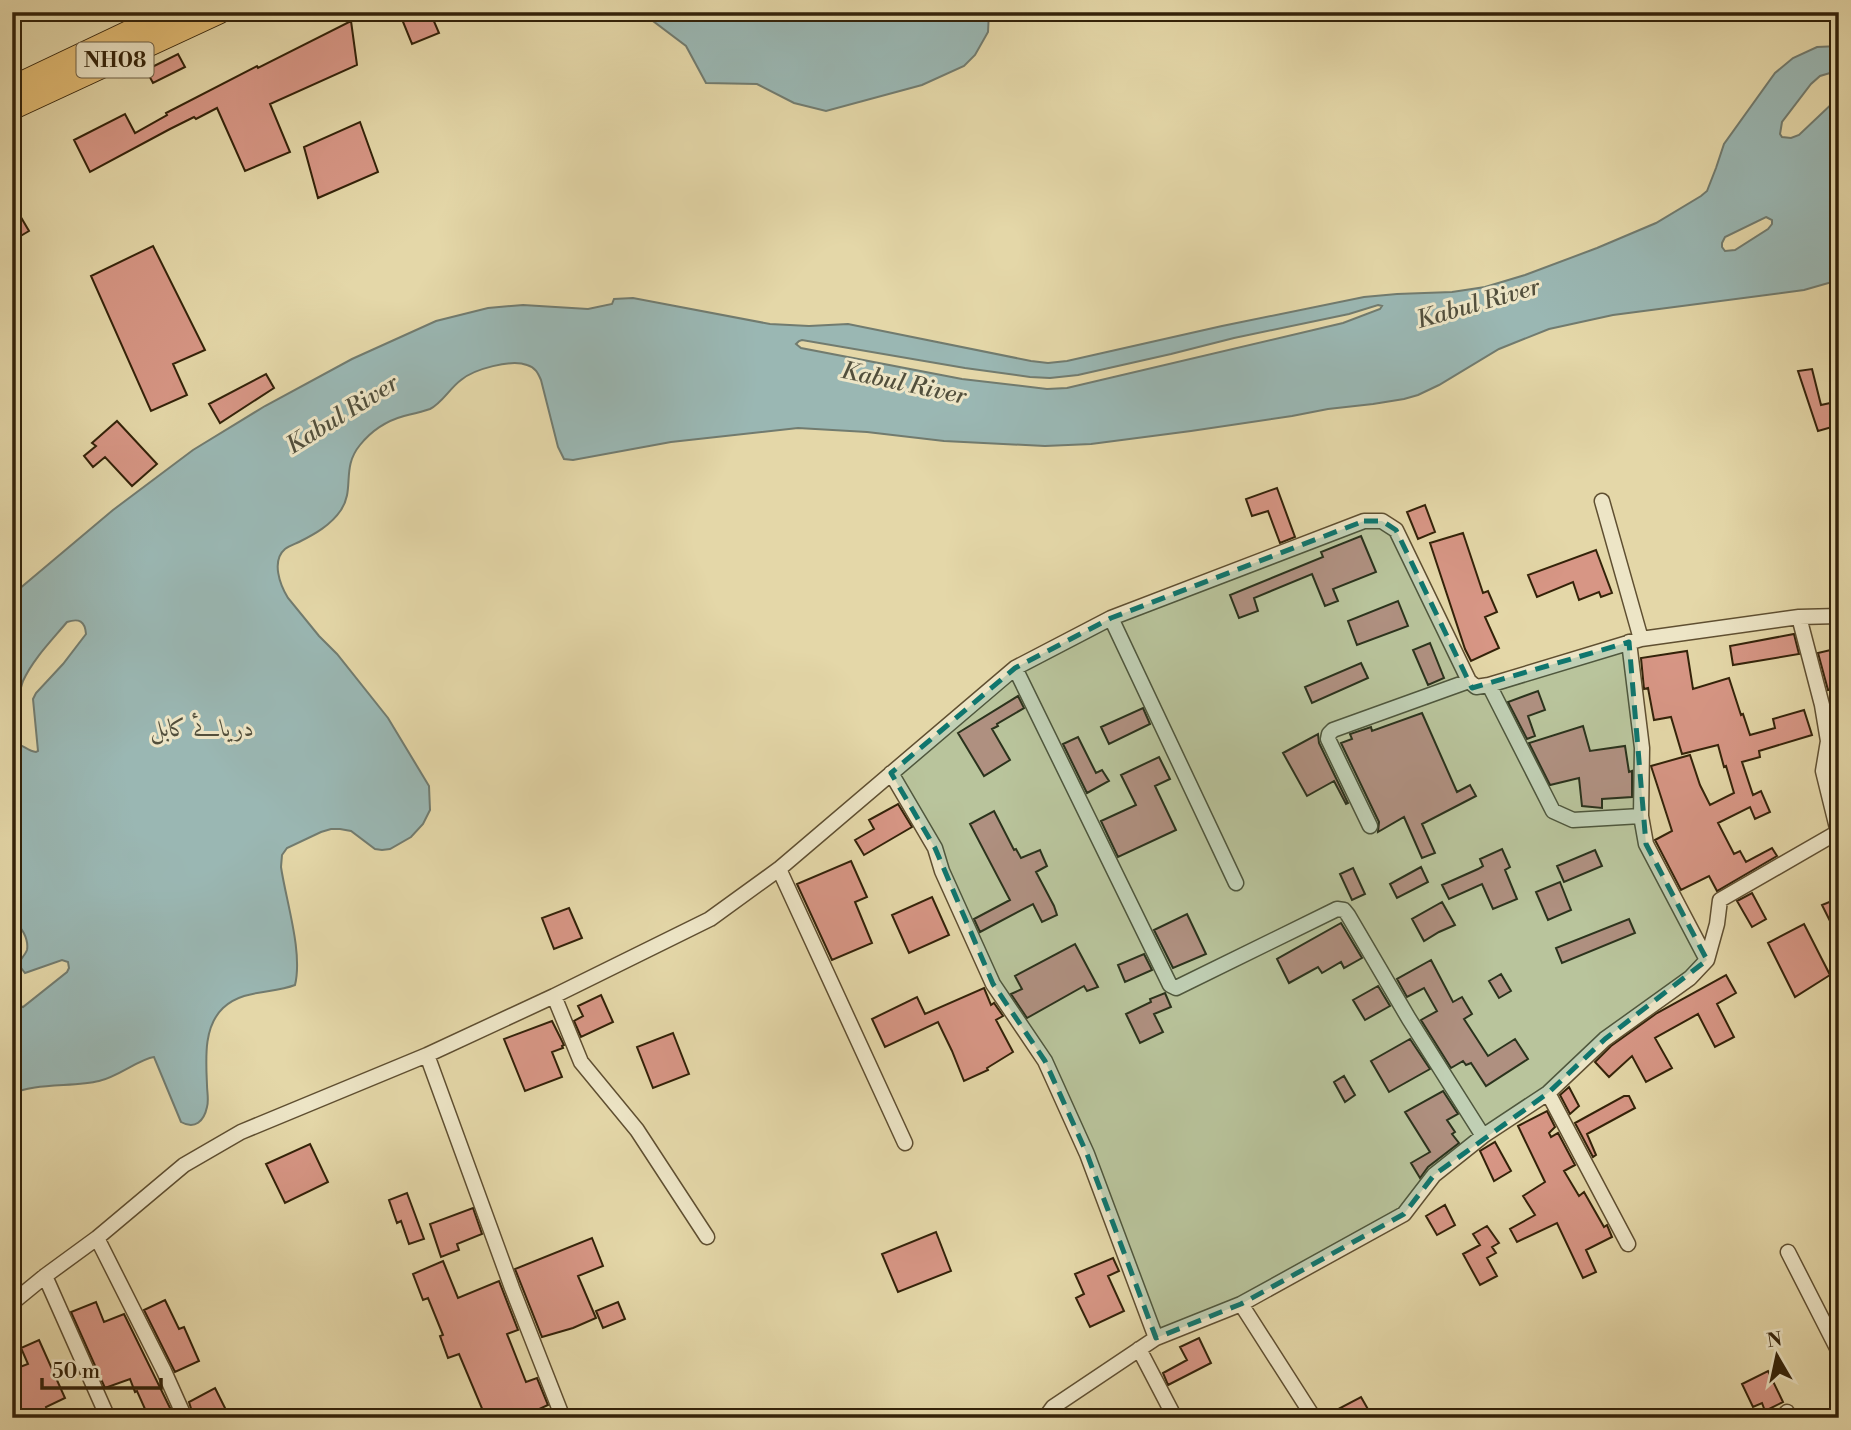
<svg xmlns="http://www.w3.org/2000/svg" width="1851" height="1430" viewBox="0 0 1851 1430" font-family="'Libre Bodoni',Amiri,serif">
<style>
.water{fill:#9ab7b3;stroke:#717b6f;stroke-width:2;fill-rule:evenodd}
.building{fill:#d79685;stroke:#332209;stroke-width:2}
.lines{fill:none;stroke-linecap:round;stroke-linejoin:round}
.minor-casing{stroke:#5f4f31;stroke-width:17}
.trunk-casing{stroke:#332209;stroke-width:25}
.minor{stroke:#ede5c6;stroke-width:14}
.trunk{stroke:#e2bc74;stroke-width:23}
.marked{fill:#0f766e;fill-opacity:0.2;stroke:#0f766e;stroke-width:5;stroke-dasharray:14 9;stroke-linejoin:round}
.labels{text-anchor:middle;stroke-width:6;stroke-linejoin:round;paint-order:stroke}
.shield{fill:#ede5c6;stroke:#6b5c42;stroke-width:2}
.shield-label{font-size:21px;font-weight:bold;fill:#332209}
.water-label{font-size:24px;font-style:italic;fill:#524f3c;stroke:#ede5c6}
</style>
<rect width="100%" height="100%" fill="#e4d7a8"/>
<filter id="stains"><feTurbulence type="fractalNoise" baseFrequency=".00286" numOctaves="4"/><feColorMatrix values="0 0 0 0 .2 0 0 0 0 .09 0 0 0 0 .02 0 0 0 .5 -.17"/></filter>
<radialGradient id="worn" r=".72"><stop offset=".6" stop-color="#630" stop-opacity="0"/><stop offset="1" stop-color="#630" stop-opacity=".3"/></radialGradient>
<path class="water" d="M641,12h348l-1,20 -13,23 -11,11 -42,19 -96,26 -32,-8 -37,-19 -51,-1 -20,-37z
M1839,46v26l-9,1 -10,3 -9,8 -29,38 -2,12 2,3 9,1 8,-3 40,-38v183l-35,10 -191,25 -64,14 -50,20 -60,36 -21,10 -14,4 -31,5 -45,5 -36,7 -101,15 -100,13 -46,2 -101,-5 -77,-9 -69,-4 -127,14 -98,18 -9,-1 -6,-12 -17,-67c-3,-7 -6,-13 -14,-15 -16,-6 -53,4 -66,15 -11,8 -19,23 -31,29 -9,3 -18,5 -26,7 -18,5 -32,14 -44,29 -19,23 -5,44 -19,65 -10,15 -26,24 -42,32 -4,2 -10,4 -14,7 -14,12 -5,36 3,49l31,38 18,18 51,64 41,68 1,24 -7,14 -12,13 -21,12 -8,1 -7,-1 -24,-18 -11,-2h-9l-10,3 -34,16 -5,7 -1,12c5,34 22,85 14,118 -23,9 -52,4 -72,23 -20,19 -17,52 -16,77 0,7 2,15 0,22 -3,14 -12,23 -26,15l-27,-65c-15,2 -36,20 -55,24 -24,6 -67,2 -87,13v-91l11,4 44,-35 2,-4 -1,-6 -6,-2 -37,13 -7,-9c2,-4 7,-9 9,-14 2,-11 -6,-25 -15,-30v-177c10,0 15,8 24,9l2,-1 -5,-52 3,-6 27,-29 23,-30c-1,-13 -7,-16 -19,-12 -15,18 -34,37 -44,59 -5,12 -3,27 -11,37v-123l101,-85 80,-60 72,-44 87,-47 84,-38 52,-13 35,-3 65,4 24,-5 2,-5 19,-1 137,26 39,2 39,-2 183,37 17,2 19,-2 155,-35 142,-29 33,-3 55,-2 33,-5 40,-12 72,-27 59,-25 45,-27 6,-5 9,-23 8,-24 51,-71 18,-15 24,-11zM1766,217l6,3v4l-4,5 -33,21 -10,1 -3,-4v-4l3,-6zM1378,305l4,1 -2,3 -37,14 -276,65 -20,1 -85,-10 -161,-31 -5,-4 3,-3 3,-1 163,28 65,9 20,1 28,-3 93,-21 63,-16 115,-24z"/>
<path class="building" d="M399,12h31l9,21 -27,11z
M351,21l6,44 -87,39 20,48 -45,19 -28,-63 -21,11 -2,-2 -24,12 -80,43 -16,-32 51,-26 10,19 32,-18 -1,-2 91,-47 1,2z
M178,54l7,13 -32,16 -7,-13z
M360,122l18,50 -60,26 -14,-51z
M12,202l17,29 -17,10z
M153,246l52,104 -32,14 14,31 -36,16 -60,-135z
M1812,369l9,36 18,-4v24l-21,6 -20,-60z
M266,374l8,14 -54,35 -11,-19z
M117,421l40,43 -25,22 -27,-29 -12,10 -9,-11 12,-10 -4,-3z
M1277,488l18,49 -15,6 -12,-32 -16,5 -6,-17z
M1425,505l10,27 -17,7 -11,-27z
M1463,533l20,60 5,-2 9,21 -12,5 14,31 -28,13 -6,-12 -35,-106z
M1361,536l15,36 -43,17 5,12 -13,5 -13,-32 -58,24 4,13 -19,7 -9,-23 93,-38 -2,-5z
M1596,550l16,43 -11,4 -2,-5 -20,8 -6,-18 -36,15 -9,-22z
M1398,601l10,25 -51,19 -9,-24z
M1794,634l5,20 -66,11 -3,-19z
M1430,643l14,35 -16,7 -15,-35z
M1839,648v40l-11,2 -10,-37z
M1687,651l6,38 36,-11 12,37 2,-1 7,21 25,-7 -2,-9 31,-9 8,25 -53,16 1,6 -18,5 11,33 8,-4 9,21 -15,7 -5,-12 -32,16 16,31 6,-3 6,11 26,-14 5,8 -60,35 -8,-15 -28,14 -26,-50 17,-9 -21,-65 39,-11 10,30 10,20 24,-12 -8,-27 -2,1 -6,-22 -36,9 -11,-37 -17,3 -6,-32 -4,1 -3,-31z
M1361,663l7,15 -56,25 -7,-16z
M1538,691l7,19 -17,6 7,20 -8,3 -19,-37z
M1018,696l6,12 -27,16 1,2 -6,3 18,31 -26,16 -26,-43z
M1143,708l7,16 -41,20 -8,-17z
M1422,713l35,79 13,-7 6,11 -54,28 13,29 -13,5 -18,-41 -26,15 1,-10 -38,-79 11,-4 -2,-5 21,-7 1,4z
M1583,726l7,25 35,-5 4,26 3,-1v26l-30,2v9l-20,-2 -3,-28 -29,7 -21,-42z
M1318,734l1,9 29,60 -2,1 -12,-23 -27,15 -24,-43z
M1078,737l18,36 6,-3 7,11 -22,12 -24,-49z
M1159,757l11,22 -15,7 21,44 -58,27 -17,-36 35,-16 -15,-30z
M898,804l14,23 -48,28 -9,-15 19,-11 -5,-9z
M994,811l20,39 2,-1 5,9 19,-8 7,16 -11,6 18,34 3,9 -15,7 -9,-18 -53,28 -6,-13 36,-19 -40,-76z
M1502,849l8,18 -5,3 12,29 -24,10 -11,-25 -33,15 -7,-14 36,-16 5,-3 -3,-7z
M1595,850l7,16 -38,16 -7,-16z
M851,861l16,36 -12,5 17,41 -40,17 -35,-76z
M1421,867l7,15 -31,16 -7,-14z
M1353,868l12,26 -13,6 -12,-26z
M1560,882l11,28 -23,10 -12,-28z
M1752,893l14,26 -14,8 -15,-26z
M932,897l17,38 -40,18 -17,-38z
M1839,898v41l-17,-34z
M1442,902l13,23 -16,7 -15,9 -12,-22z
M569,908l13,30 -28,11 -12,-31z
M1187,914l19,40 -33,14 -19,-38z
M1629,919l6,14 -73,30 -6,-15z
M1341,923l21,35 -18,10 -3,-6 -19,11 -4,-6 -29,16 -12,-24z
M1804,924l26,51 -35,22 -27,-54z
M1075,944l23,43 -11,4 -3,-5 -57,32 -16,-24 11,-5 -7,-13z
M1144,954l8,16 -27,12 -7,-17z
M1431,960l22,42 9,-5 10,17 -8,5 24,37 27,-17 13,20 -42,27 -15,-23 -5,2 -3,-4 -12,7 -30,-48 16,-9 -13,-23 -17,9 -10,-18z
M1501,974l10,17 -12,7 -10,-17z
M1726,975l10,18 -19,11 17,33 -19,10 -17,-33 -43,24 17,30 -26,14 -14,-26 -23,21 -14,-15 16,-16 46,-33z
M1378,986l12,20 -25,14 -12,-20z
M984,988l7,17 3,-2 9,13 -7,4 17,32 -26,16 1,2 -24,11 -12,-30 -14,-29 -53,25 -13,-28 45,-22 8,17z
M1165,993l6,14 -17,7 9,18 -23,11 -14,-29 25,-12 -1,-3z
M601,995l12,27 -32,15 -7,-16 9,-5 -5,-10z
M552,1021l12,24 -2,1 1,2 -11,4 10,25 -37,14 -21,-52z
M673,1033l16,41 -36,14 -16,-41z
M1410,1039l20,30 -41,23 -18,-31z
M1344,1076l11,19 -10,7 -11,-20z
M1569,1087l10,19 -9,8 -10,-19z
M1443,1091l15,23 -11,6 8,12 -3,2 7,9 -31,24 -8,11 -9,-15 19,-11 -25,-40z
M1624,1096h5l6,12 -48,26 9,21 -3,2 -18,-34z
M1547,1111l8,16 -6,6 2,4 7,-4 17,32 -11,6 15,25 5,-4 20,35 3,-2 5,12 -26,13 10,22 -13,6 -26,-55 -40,19 -7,-13 25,-14 -12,-19 22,-14 -27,-56z
M1495,1142l16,29 -17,10 -14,-30z
M310,1144l18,38 -43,21 -19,-39z
M407,1193l17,46 -15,5 -8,-23 -4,2 -8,-23z
M1445,1205l10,20 -18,10 -11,-19z
M473,1208l9,26 -25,10 2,6 -18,7 -11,-33z
M1487,1226l12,17 -7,4 4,6 -9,5 10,18 -17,9 -17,-31 17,-9 -7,-11z
M936,1232l15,39 -53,21 -16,-38z
M592,1238l11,28 -25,10 18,42 -23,10 -31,9 -27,-68z
M1113,1258l6,13 -11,5 16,35 -34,16 -14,-29 8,-4 -9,-20z
M443,1261l15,37 41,-17 19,49 -11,4 19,48 11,-4 11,27 -11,5 4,8h-55l-27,-64 -11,4 -8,-22 3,-1 -15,-37 -5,2 -10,-26z
M165,1300l14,29 5,-2 15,34 -24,11 -31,-62z
M96,1302l8,20 20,-8 49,100 -9,4h-15l-12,-27 -2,1 -5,-13 -25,9 -34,-76z
M618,1302l7,17 -22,9 -7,-17z
M1199,1338l12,25 -43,22 -5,-12 24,-13 -7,-13z
M39,1340l26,58 -19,9 4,11h-38v-48l16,-6 -7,-16z
M1768,1371l15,31 -18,9 -3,-8 -9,4 -11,-23z
M215,1388l15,30h-36l-5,-16z
M1361,1397l12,21h-49l-1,-1z"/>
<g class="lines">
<g class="minor-casing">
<path id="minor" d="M1602,501l39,138
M1111,618l125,265
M1629,642l13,106 -1,68 5,28 61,116
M1015,668l155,317 6,3 161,-79 7,1 4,5 61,104 74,117
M1489,685l64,126 20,9 68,-4
M891,773l44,75 7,23 51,113 52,77 42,93 69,184
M1370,826l-42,-87 1,-5 4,-4 136,-49
M779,869l126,274
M554,996l27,66 56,68 70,107
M427,1055l85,233 51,130
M1548,1093l80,151
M97,1238l67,133 21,47
M1788,1252l51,100
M45,1276l63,142
M12,1303l33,-27 52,-38 87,-73 57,-33 186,-77 127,-59 156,-77 69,-50 236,-201 96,-50 253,-97h18l14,9 73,151 7,6 13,-2 152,-46 158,-22 40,-1
M1241,1304l73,114
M1139,1349l36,69
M1787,1412l3,6
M1045,1418l8,-11 103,-69 85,-34 163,-90 30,-39 49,-39 65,-43 57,-54 85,-61 17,-18 10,-36 3,-24 118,-68 -15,-61 5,-30 -6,-36 -23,-88"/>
</g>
<g class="trunk-casing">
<path id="trunk" d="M12,88l160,-76
M12,108l207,-96"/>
</g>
<use href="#minor" class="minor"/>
<use href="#trunk" class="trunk"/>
</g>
<path class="marked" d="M1364,521h18l14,9 76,158 157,-46 17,202 61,116 -102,79 -57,54 -114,82 -30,39 -163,90 -85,34 -69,-184 -42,-93 -52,-77 -58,-136 -44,-75 124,-105 96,-50z"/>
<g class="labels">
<rect class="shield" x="76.5" y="42.5" width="77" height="35" rx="5"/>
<g class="shield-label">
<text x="115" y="67">NH08</text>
</g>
<g class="water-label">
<text transform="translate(1478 303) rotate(-16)" y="8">Kabul River</text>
<text transform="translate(904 383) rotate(12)" y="8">Kabul River</text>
<text transform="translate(342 414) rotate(-32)" y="8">Kabul River</text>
<text x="202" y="736">دریائے کابل</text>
</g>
</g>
<rect width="1851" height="1430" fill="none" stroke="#e4d7a8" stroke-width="42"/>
<rect x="14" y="14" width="1823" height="1402" fill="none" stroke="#332209" stroke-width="3.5"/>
<rect x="21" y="21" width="1809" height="1388" fill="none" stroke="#332209" stroke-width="2"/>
<g transform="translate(1777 1356) rotate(351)" stroke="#ede5c6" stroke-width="5" paint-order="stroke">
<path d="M0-5L12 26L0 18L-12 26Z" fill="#332209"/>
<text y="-10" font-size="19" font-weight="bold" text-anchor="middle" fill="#332209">N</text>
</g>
<path d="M42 1378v10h119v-10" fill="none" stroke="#332209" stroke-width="3.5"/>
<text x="52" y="1378" font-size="21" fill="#332209" stroke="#ede5c6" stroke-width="5" paint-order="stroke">50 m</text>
<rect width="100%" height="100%" filter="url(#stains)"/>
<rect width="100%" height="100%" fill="url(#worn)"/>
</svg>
